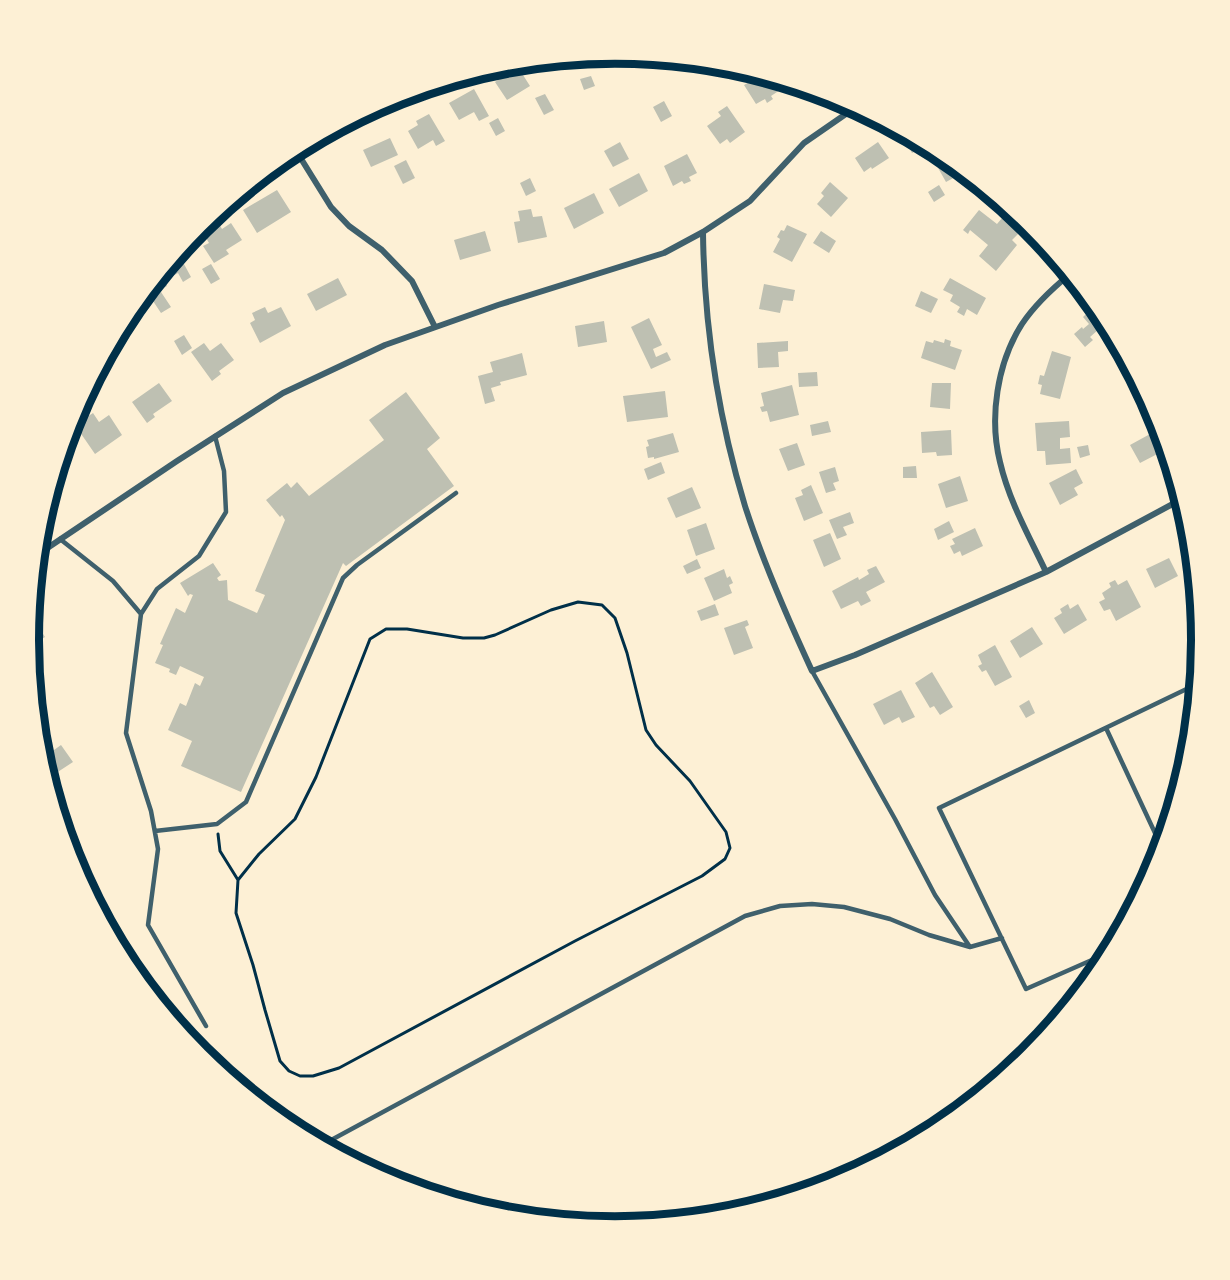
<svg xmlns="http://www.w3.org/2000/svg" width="1230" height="1280" viewBox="0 0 1230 1280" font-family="Cabin,sans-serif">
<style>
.building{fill:#bec0b2}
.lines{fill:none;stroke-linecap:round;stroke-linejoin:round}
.path{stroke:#003049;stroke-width:3}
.service{stroke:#3f606c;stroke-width:4.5}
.minor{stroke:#3f606c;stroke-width:6}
.rim{fill:none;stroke:#003049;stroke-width:8}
</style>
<rect width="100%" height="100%" fill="#fdf0d5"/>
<path class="building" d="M575,57l2,5 -12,6 -3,-4 -9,5 -3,-6 -8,4 -3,-6z
M516,64l14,22 -23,14 -12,-18 11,-7 -2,-3z
M758,74l14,4 8,12 -9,6 2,3 -6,4 -2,-4 -9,5 -12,-19 16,-9z
M591,76l4,10 -11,4 -4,-11z
M474,89l15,27 -10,5 -5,-9 -15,8 -10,-17z
M545,94l9,16 -10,5 -9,-17z
M664,101l8,15 -11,6 -8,-15z
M727,106l18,26 -15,11 -3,-4 -7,5 -13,-18 14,-10 -3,-4z
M429,114l16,27 -9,5 -3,-6 -15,9 -10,-18 10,-6 -2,-4z
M498,118l7,13 -9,5 -7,-13z
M900,131l28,14 -16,8z
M390,138l8,17 -27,12 -8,-17z
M620,142l9,17 -16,8 -9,-16z
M878,142l11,16 -17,11 -1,-2 -7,5 -9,-14z
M687,154l10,19 -8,4 2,4 -7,3 -2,-3 -9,5 -9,-20z
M406,160l9,18 -12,6 -9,-18z
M948,160l9,16 -11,6 -9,-16z
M639,173l9,18 -29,16 -10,-18z
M530,178l6,13 -10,5 -6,-13z
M830,182l18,16 -17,19 -14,-13 7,-8 -3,-3z
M939,185l6,10 -11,7 -6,-10z
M277,190l14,22 -34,21 -14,-23z
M594,193l10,20 -30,16 -10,-21z
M531,209l2,8 9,-1 5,21 -29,6 -4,-21 6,-1 -2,-10z
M979,210l18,14 5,-6 4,3 7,-9 15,12 -16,16 5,5 -21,26 -17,-15 9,-11 -18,-15 -2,4 -5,-4z
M218,222l4,7 9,-6 11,17 -16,10 3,4 -15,9 -11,-17 6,-3 -4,-7 10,-6 -3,-4z
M787,225l20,9 -15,28 -19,-10 7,-13 -3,-2 4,-7 3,1z
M485,231l6,20 -31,9 -6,-20z
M821,231l15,10 -7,12 -16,-10z
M178,253l13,24 -8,5 -5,-9 -14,8 3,5 -10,5 -4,-8z
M211,264l9,15 -9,5 -9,-15z
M338,278l9,17 -31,16 -9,-17z
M950,278l36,20 -9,17 -10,-6 -3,7 -7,-4 3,-5 -10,-6 3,-6 -10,-5z
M764,284l31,6 -2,11 -10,-1 -3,13 -21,-4z
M921,291l17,8 -7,14 -16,-7z
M161,292l10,15 -10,6 -10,-15z
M1091,304l2,3 2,-2 12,17 -17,15 3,3 -8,7 -11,-13 8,-7 1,2 6,-5 -6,-7 5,-5 -3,-3z
M265,307l3,6 13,-6 10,19 -31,17 -10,-20 5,-3 -3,-7z
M649,318l13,27 -9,4 3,8 11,-5 4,8 -20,9 -20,-42z
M604,321l3,21 -29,5 -3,-21z
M184,335l8,13 -10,7 -8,-14z
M945,339l6,2 -1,5 12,4 -7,20 -34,-12 5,-17 7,2 1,-3 10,3z
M788,341v10l-10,1 1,15 -21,1 -1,-25z
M204,343l6,8 11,-8 13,17 -15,11 2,3 -9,7 -21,-29z
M1052,351l19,6 -11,42 -20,-5 2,-9 -4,-1 2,-9 4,1z
M522,353l5,22 -27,7 1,3 -10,3 4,13 -10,3 -7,-28 15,-4 -3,-10z
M817,372l1,14 -19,1 -1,-14z
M159,383l13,18 -19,13 2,3 -8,6 -15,-21z
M932,383h19l-1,26 -20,-2z
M792,385l7,30 -29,7 -3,-11 -5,1 -2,-5 4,-1 -3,-13z
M665,391l3,26 -41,5 -4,-26z
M406,392l34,46 -13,11 27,37 -108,80 -3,-3 -102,229 -60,-26 11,-25 -24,-11 12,-27 6,3 9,-23 5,3 4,-9 -24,-11 -4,9 -7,-3 1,-3 -15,-6 8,-18 -3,-1 16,-36 9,5 8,-18 -3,-1 -2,2 -8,-13 33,-20 8,12 -4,3 2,3 8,-1 1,20 29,13 8,-18 -10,-4 30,-71 -3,-5 -2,2 -14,-17 21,-17 4,5 6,-6 12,14 75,-56 -15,-20z
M93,413l6,9 10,-7 13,20 -27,19 -20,-29z
M828,421l3,11 -19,4 -2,-11z
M1069,421l1,16 -10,1v11l10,-1 1,15 -25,2 -1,-14h-8l-2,-28z
M1161,428l6,21 -27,14 -10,-18z
M951,430l1,25 -15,1 -1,-4 -14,1 -1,-21z
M673,433l6,19 -25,7v-2l-6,1 -2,-11 3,-1 -2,-6z
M797,443l8,22 -17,6 -9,-22z
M1088,445l2,10 -10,3 -3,-11z
M59,462l7,10 -13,8z
M661,462l4,11 -17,7 -4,-11z
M916,466l1,12h-14v-11z
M835,467l4,14 -6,2 3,7 -10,3 -7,-21z
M1076,469l7,14 -9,5 4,7 -18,10 -11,-22z
M960,476l8,25 -22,7 -8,-24z
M811,485l12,28 -19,8 -9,-23 8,-3 -2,-5z
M692,487l9,21 -25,10 -9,-20z
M850,512l4,11 -11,4 4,8 -10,4 -8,-19z
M949,521l5,11 -16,8 -4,-11z
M706,523l9,26 -19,7 -9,-26z
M975,528l8,18 -21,10 -2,-5 -6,3 -4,-8 5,-2 -3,-5z
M830,533l11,26 -17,8 -11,-27z
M1169,558l9,18 -23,12 -9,-19z
M697,559l4,9 -14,6 -4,-8z
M876,566l9,16 -19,10 5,9 -10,5 -3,-5 -17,8 -9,-18 26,-14 1,3 10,-6 -2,-4z
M724,569l3,9 3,-2 3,7 -4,2 3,8 -18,8 -10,-23z
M1115,580l3,5 9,-5 14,27 -25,14 -6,-12 -6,2 -5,-9 6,-3 -3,-6 9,-6 -2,-4z
M715,604l4,11 -18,6 -4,-10z
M1068,604l2,5 8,-5 9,16 -23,14 -10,-16 8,-5 -2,-4z
M31,615l14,22 -10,6 -4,-6 -2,2z
M747,620l2,5 -4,2 8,21 -19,7 -10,-27z
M1032,627l11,17 -23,14 -10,-17z
M995,645l17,32 -17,9 -9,-16 -4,2 -4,-6 4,-2 -4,-9z
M932,672l21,35 -13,8 -6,-9 -4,2 -15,-25z
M901,690l14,27 -13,6 -3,-6 -15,8 -11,-21z
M1029,700l6,13 -9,5 -7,-12z
M61,745l12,17 -26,17 -8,-32 1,-1 7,9z"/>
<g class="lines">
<path class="path" d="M578,602l24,3 13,13 12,35 19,77 10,15 34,36 36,51 4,16 -5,11 -23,17 -127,65 -236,127 -26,8h-13l-11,-5 -9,-10 -15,-51 -12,-45 -17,-52 2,-33 21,-26 36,-35 21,-42 54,-138 16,-10h21l56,9h21l11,-3 56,-25z
M218,834l2,17 18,29"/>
<path class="service" d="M60,539l53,42 28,33 -15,119 25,78 7,38 -10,76 58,101
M141,614l16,-25 42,-33 27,-44 -2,-41 -9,-35
M812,671l83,148 40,76 35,52
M1106,728l56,120
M155,831l62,-7 29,-22 97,-224 14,-13 99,-72
M1110,952l-84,37 -87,-181 258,-124
M322,1145l423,-229 35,-10 32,-2 32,3 46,12 39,16 41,12 32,-9"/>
<path class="minor" d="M295,149l36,58 18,19 33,24 30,31 23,46
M703,232c1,92 15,185 42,274 18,56 42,111 67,165l43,-16 191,-83 136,-73
M37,555l140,-94 106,-68 102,-48 113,-40 166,-52 39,-21 47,-31 54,-58 52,-36
M1046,572c-17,-36 -37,-71 -46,-110 -11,-44 -3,-99 22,-138 12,-18 31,-36 48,-50"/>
</g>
<path d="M0 0H1230V1280H0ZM39 640a576 576 0 1 1 1152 0a576 576 0 1 1-1152 0Z" fill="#fdf0d5" fill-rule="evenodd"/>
<path class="rim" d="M39 640a576 576 0 1 1 1152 0a576 576 0 1 1-1152 0Z"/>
</svg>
